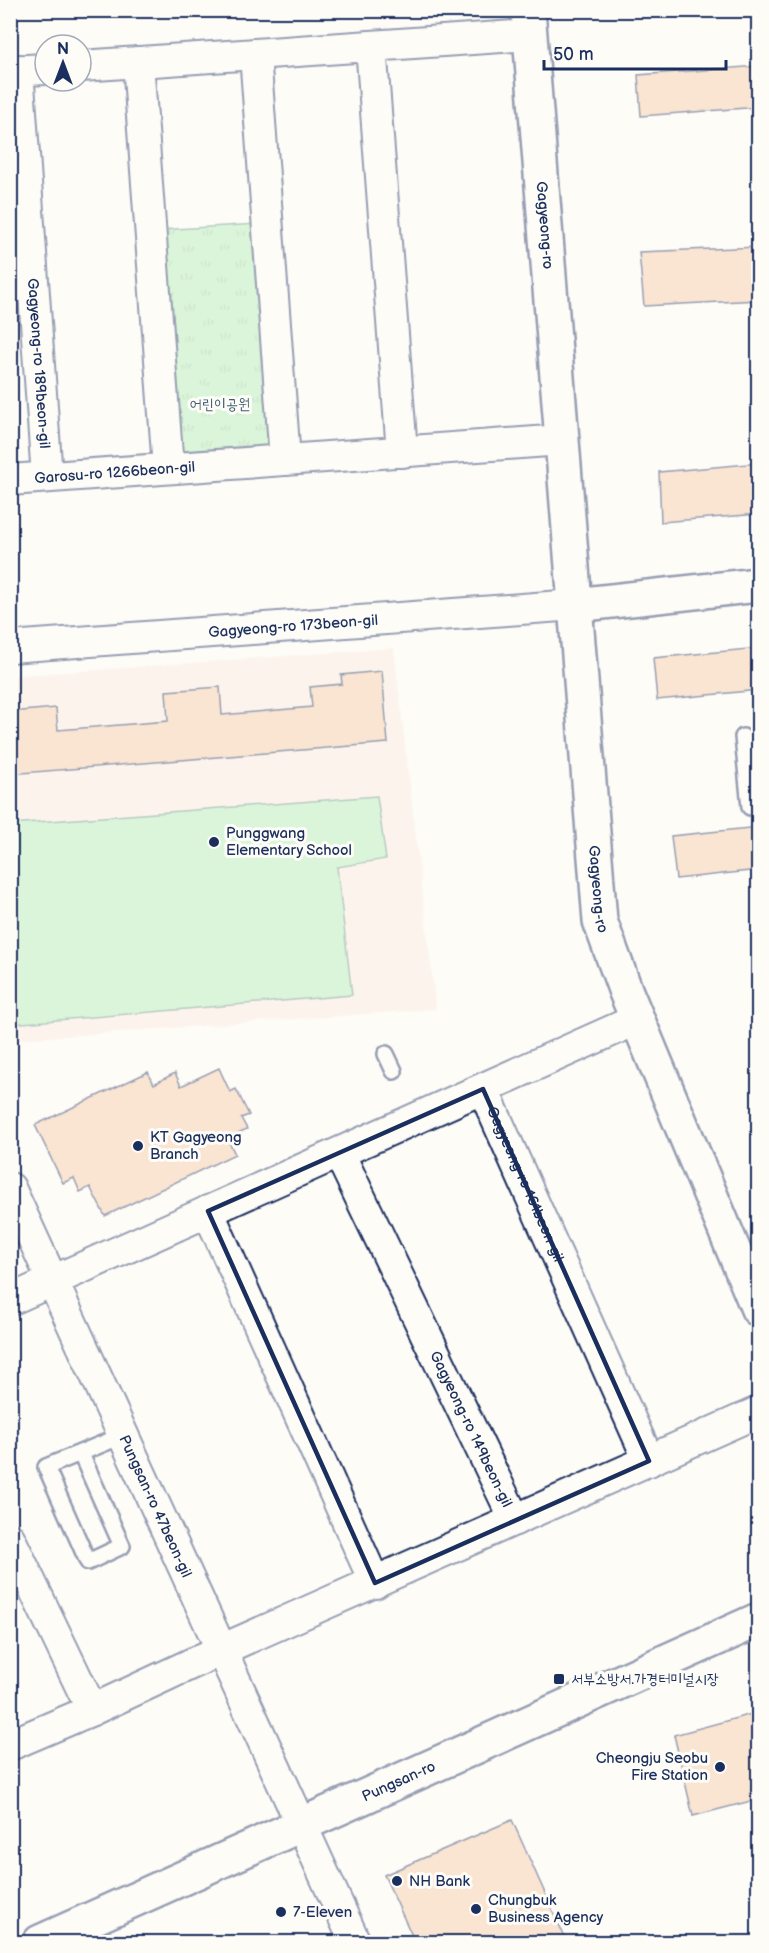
<svg xmlns="http://www.w3.org/2000/svg" width="769" height="1953" viewBox="0 0 769 1953" font-family="'Balsamiq Sans','Poor Story',sans-serif">
<style>
.built{fill:#fbecde}
.grass{fill:#b0edb3;stroke:#668e88;stroke-width:1.5}
.park{fill:url(#park-tufts);stroke:#668e88;stroke-width:1.5}
.building{fill:#f5c8a4;stroke:#1b2f5e;stroke-width:1.5}
.lines{fill:none;stroke-linecap:round;stroke-linejoin:round}
.service-casing{stroke:#1b2f5e;stroke-width:20}
.minor-casing{stroke:#1b2f5e;stroke-width:34}
.tertiary-casing{stroke:#1b2f5e;stroke-width:38}
.service{stroke:#fdfcf7;stroke-width:15}
.minor{stroke:#fdfcf7;stroke-width:30}
.tertiary{stroke:#fdfcf7;stroke-width:33}
.marked{fill:none;stroke:#1b2f5e;stroke-width:4.5;stroke-linejoin:round}
.poi-dot{fill:#1b2f5e;stroke:#fdfcf7;stroke-width:2}
.labels{text-anchor:middle;stroke-width:6;stroke-linejoin:round;paint-order:stroke}
.street-label{font-size:15px;fill:#1b2f5e;stroke:#fdfcf7}
.park-label{font-size:15px;fill:#405e73;stroke:#fdfcf7}
.poi-label{font-size:15px;fill:#1b2f5e;stroke:#fdfcf7;text-anchor:start}
</style>
<defs>
<pattern id="park-tufts" width="24" height="20" patternUnits="userSpaceOnUse" patternTransform="scale(1.5)"><rect width="24" height="20" fill="#b0edb3"/><path d="M3 7l-1-3M5 7V3M7 7l1-3M15 17l-1-3M17 17v-4M19 17l1-3" fill="none" stroke="#97cc9c"/></pattern>
</defs>
<rect width="100%" height="100%" fill="#fdfcf7"/>
<filter id="ink" filterUnits="userSpaceOnUse"><feTurbulence type="fractalNoise" baseFrequency=".0167" numOctaves="2"/><feDisplacementMap in="SourceGraphic" scale="12" xChannelSelector="R" yChannelSelector="G"/><feConvolveMatrix kernelMatrix="1 2 1 2 8 2 1 2 1" color-interpolation-filters="sRGB"/></filter>
<g filter="url(#ink)">
<path class="built" d="M394,648l42,361 -425,31v-364z"/>
<path class="grass" d="M377,796l9,63 -49,8 15,128 -341,29v-200z"/>
<path class="park" d="M258,224l15,215 -9,11 -80,8 -11,-10 -14,-218z"/>
<path class="building" d="M759,66v41l-118,9 -3,-41z
M759,247v53l-115,6 -5,-54z
M759,463v51l-98,8 -2,-50z
M759,648v42l-102,10 -4,-42z
M382,671l6,72 -378,31v-62l46,-4 2,22 110,-9 -2,-30 54,-4 2,28 90,-8 -2,-20 32,-3 -1,-9z
M759,827v43l-83,9 -5,-43z
M219,1068l11,24 6,-3 13,26 -8,3 6,11 -20,9 8,16 -130,62 -15,-29 -10,5 -6,-14 -11,5 -28,-58 113,-53 6,12 21,-11 6,13z
M759,1712v87l-66,17 -19,-81z
M512,1820l55,122h-152l-31,-67z"/>
<g class="lines">
<g class="service-casing">
<path id="service" d="M743,737l7,70
M386,1054l8,17
M81,1454l41,92 -34,16 -42,-95 78,-32"/>
</g>
<g class="minor-casing">
<g id="minor">
<path d="M371,46l31,406"/>
<path d="M255,54l30,406"/>
<path d="M138,62l30,406"/>
<path d="M81,66l449,-31"/>
<path id="s1" d="M18,70l29,407"/>
<path d="M10,71l35,-2"/>
<path id="s2" d="M10,480l552,-40"/>
<path id="s3" d="M10,647l565,-42"/>
<path id="s4" d="M483,1089l166,372"/>
<path id="s5" d="M339,1153l176,367"/>
<path id="s6" d="M10,1188l345,754"/>
<path d="M208,1211l167,372"/>
<path d="M10,1300l628,-281"/>
<path d="M10,1539l82,171"/>
<path d="M10,1745l82,-35 129,-60 537,-238"/>
</g>
</g>
<g class="tertiary-casing">
<g id="tertiary">
<path id="s7" d="M528,10l72,911 26,71 132,317"/>
<path d="M575,605l183,-20"/>
<path id="s8" d="M40,1942l718,-322"/>
</g>
</g>
<use href="#service" class="service"/>
<use href="#minor" class="minor"/>
<use href="#tertiary" class="tertiary"/>
</g>
</g>
<path d="M0 0H769V1953H0ZM483,1089l166,372 -274,122 -167,-372z" fill="#fdfcf7" fill-opacity=".55" fill-rule="evenodd"/>
<path class="marked" d="M483,1089l166,372 -274,122 -167,-372z"/>
<g class="poi-dot">
<circle cx="214" cy="842" r="6"/>
<circle cx="138" cy="1146" r="6"/>
<rect x="553" y="1673" width="12" height="12" rx="3"/>
<circle cx="720" cy="1767" r="6"/>
<circle cx="397" cy="1881" r="6"/>
<circle cx="476" cy="1909" r="6"/>
<circle cx="281" cy="1912" r="6"/>
</g>
<g class="labels">
<g class="street-label">
<text dy="5" stroke="none"><textPath href="#s7" startOffset="216">Gagyeong-ro</textPath></text>
<text dy="5" stroke="none"><textPath href="#s1" startOffset="294">Gagyeong-ro 189beon-gil</textPath></text>
<text dy="5" stroke="none"><textPath href="#s2" startOffset="105">Garosu-ro 1266beon-gil</textPath></text>
<text dy="5" stroke="none"><textPath href="#s3" startOffset="284">Gagyeong-ro 173beon-gil</textPath></text>
<text dy="5" stroke="none"><textPath href="#s7" startOffset="882">Gagyeong-ro</textPath></text>
<text dy="5" stroke="none"><textPath href="#s4" startOffset="104">Gagyeong-ro 161beon-gil</textPath></text>
<text dy="5" stroke="none"><textPath href="#s5" startOffset="306">Gagyeong-ro 149beon-gil</textPath></text>
<text dy="5" stroke="none"><textPath href="#s6" startOffset="350">Pungsan-ro 47beon-gil</textPath></text>
<text dy="5" stroke="none"><textPath href="#s8" startOffset="393">Pungsan-ro</textPath></text>
</g>
<g class="park-label">
<text x="220" y="409">어린이공원</text>
</g>
<g class="poi-label">
<text x="226" y="838">Punggwang<tspan x="226" dy="17">Elementary School</tspan></text>
<text x="150" y="1142">KT Gagyeong<tspan x="150" dy="17">Branch</tspan></text>
<text x="571" y="1684">서부소방서.가경터미널시장</text>
<text x="708" y="1763" text-anchor="end">Cheongju Seobu<tspan x="708" dy="17">Fire Station</tspan></text>
<text x="409" y="1886">NH Bank</text>
<text x="488" y="1905">Chungbuk<tspan x="488" dy="17">Business Agency</tspan></text>
<text x="293" y="1917">7-Eleven</text>
</g>
</g>
<rect width="769" height="1953" fill="none" stroke="#fdfcf7" stroke-width="36"/>
<rect x="18" y="18" width="733" height="1917" fill="none" stroke="#1b2f5e" stroke-width="2" filter="url(#ink)"/>
<g transform="translate(63 63)"><circle r="28" fill="#fdfcf7" stroke="#a3aaba" stroke-width="1.5"/>
<path d="M0-4.5L10 22L0 15L-10 22Z" fill="#1b2f5e"/>
<text y="-9" font-size="16" font-weight="bold" text-anchor="middle" fill="#1b2f5e">N</text>
</g>
<path d="M544 60v9h182v-9" fill="none" stroke="#1b2f5e" stroke-width="3"/>
<text x="553" y="60" font-size="18" fill="#1b2f5e" stroke="#fdfcf7" stroke-width="4.5" paint-order="stroke">50 m</text>
</svg>
